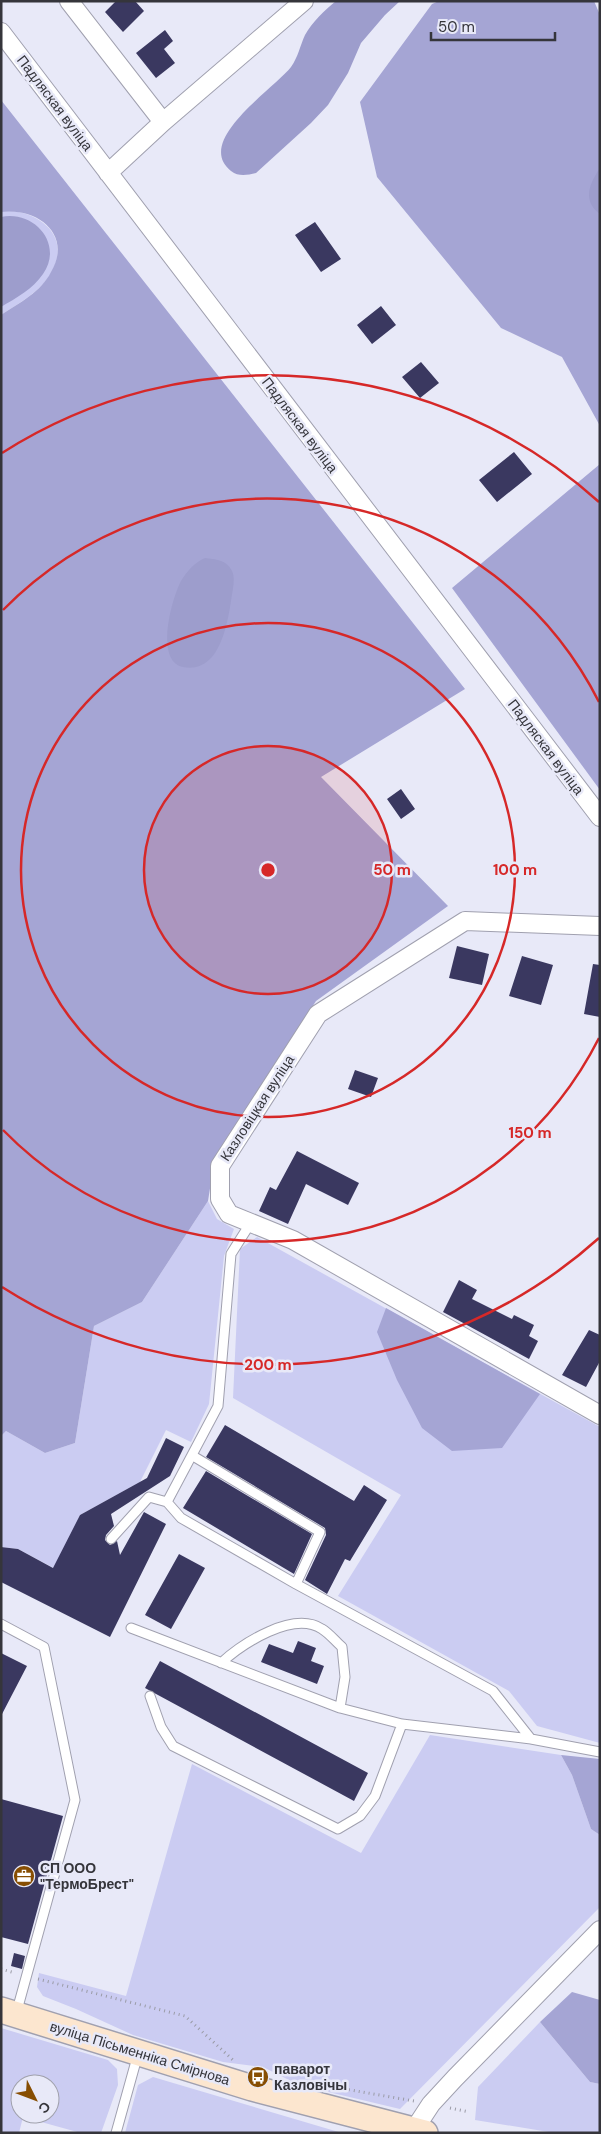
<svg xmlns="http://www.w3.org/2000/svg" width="601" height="2134" viewBox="0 0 601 2134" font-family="'DM Sans',sans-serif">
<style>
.green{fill:#cbccf2;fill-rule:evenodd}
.forest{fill:#a5a5d4}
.water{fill:#9d9dcc}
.building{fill:#3a3860}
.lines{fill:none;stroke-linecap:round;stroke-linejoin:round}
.lane-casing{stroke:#a0a0af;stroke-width:11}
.street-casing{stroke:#a0a0af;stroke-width:20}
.secondary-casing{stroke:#a0a0af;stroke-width:28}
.path{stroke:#9a9ba6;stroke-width:3;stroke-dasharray:1 4;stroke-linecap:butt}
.lane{stroke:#fff;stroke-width:9}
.street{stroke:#fff;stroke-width:18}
.secondary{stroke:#fce6cf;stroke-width:25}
.ring{fill:none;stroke:#d62828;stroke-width:2.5}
.labels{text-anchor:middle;stroke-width:5;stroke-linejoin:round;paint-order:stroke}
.street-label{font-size:14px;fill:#35353b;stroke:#e8e9f8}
.poi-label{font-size:14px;font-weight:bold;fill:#35353b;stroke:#e8e9f8;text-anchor:start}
.centre{fill:#d62828;stroke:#e8e9f8;stroke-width:2.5}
.ring-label{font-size:15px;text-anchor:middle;font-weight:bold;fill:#d62828;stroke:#e8e9f8;stroke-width:5;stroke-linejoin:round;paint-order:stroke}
</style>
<rect width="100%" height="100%" fill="#e8e9f8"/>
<path class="green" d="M10,211c34,2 61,29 41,62 -11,19 -32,30 -50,42v-103z
M208,1201l9,18 17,10 -10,27 -15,148 -18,38 -25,-12 -26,52 -60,33 -19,38 64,53 -107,-57 -17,-2v-111l5,-5 39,22 30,-10 19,-117 48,-24z
M257,1237l343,190v316l-63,-17 -28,-35 -171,-95 63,-101 -168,-97 7,-149z
M430,1735l131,20 11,20 19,54 9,6v72l-200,202 -101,-24 -36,-18 -40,-5 -90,-27 -57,-26 -33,-13 -6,-9 2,-14 87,23 66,-232 169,89z
M540,2022l50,60 10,2v49h-45l-80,-13 3,-33z
M1,2028l107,32 9,9 1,16 -17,48h-20l-58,-16 -4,16h-18zM20,2084h30v30h-30z
M153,2077l189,56h-217l13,-48z"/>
<path class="forest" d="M439,1h155l6,14v411l-38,-69 -61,-29 -124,-151 -17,-75 72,-98z
M1,100l464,589 -144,88 127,129 -132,95 -101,156 -7,44 -66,101 -48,24 -19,117 -30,10 -39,-22 -5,5v-1121c18,-12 40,-23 50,-43 22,-37 -13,-65 -50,-60z
M600,464v326l-148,-202z
M386,1308l154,86 -38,54 -50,3 -30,-23 -25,-48 -20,-48z
M561,1755l39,4v76l-9,-6 -19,-54z
M572,1992l28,8v84l-10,-2 -50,-60z"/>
<path class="water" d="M336,1h64l-15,14 -24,28 -13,30 -20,32 -17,18 -55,50c-9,2 -17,4 -25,-2 -38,-30 44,-83 60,-104 7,-10 9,-21 14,-32 7,-13 20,-25 31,-34z
M600,168v46c-18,-13 -11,-30 0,-46z
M1,217c33,-7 63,27 42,57 -10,15 -27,24 -42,33z
M205,558c10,1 22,2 27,13 4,8 0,21 -1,30 -4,25 -12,73 -48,66 -29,-6 -11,-69 -2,-86 6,-10 14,-19 24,-23z"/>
<path class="building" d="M116,1h19l9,10 -21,21 -18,-20z
M165,30l8,11 -9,8 11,14 -19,15 -20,-25z
M315,222l26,37 -20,13 -26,-37z
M381,306l15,19 -24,19 -15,-19z
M421,362l18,21 -19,15 -18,-21z
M514,452l18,22 -35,28 -18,-22z
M401,789l14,20 -14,10 -14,-20z
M457,946l32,8 -7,31 -33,-7z
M522,956l31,9 -12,40 -32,-9z
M593,964l7,1v52l-16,-3z
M355,1070l23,8 -7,19 -23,-8z
M297,1151l62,32 -11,22 -42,-21 -18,40 -29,-13 11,-24 6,3z
M459,1280l18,10 -5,9 40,20 2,-4 20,10 -5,11 9,5 -9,18 -86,-47z
M589,1330l11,5v26l-14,26 -24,-12z
M225,1425l129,76 10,-16 23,15 -37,61 -5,-2 -18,35 -22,-14 21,-45 -1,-7 -119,-71z
M166,1438l18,9 -14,29 -59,38 3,12 -8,9 -1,5 5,5 7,-4 3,14 24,-43 22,12 -56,113 -109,-55v-35l17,2 35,19 27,-53 67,-37z
M206,1471l106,63 -18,40 -111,-66z
M179,1554l26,14 -34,61 -26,-14z
M298,1641l18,7 -5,13 13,5 -7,18 -56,-22 8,-18 24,9z
M1,1653l26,13 -26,50z
M160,1661l208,112 -14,28 -209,-113z
M1,1799l62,17 -35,128 -27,-7z
M14,1953l11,3 -3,13 -11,-3z"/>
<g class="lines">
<g class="lane-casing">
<path id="lane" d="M193,1456l127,76 -24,52
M167,1502l14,16 115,66 197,107 38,48
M111,1539l38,-42 18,5 51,-96 13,-152 19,-30
M1,1624l43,23 31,153 -59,214
M131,1628l209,80 62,16 129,15 69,13
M221,1663c21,-19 72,-53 101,-34 7,4 13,12 20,18l3,30 -5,31
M150,1696l11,31 12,19 165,83 22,-13 15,-20 27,-72
M116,2133l22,-79"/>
</g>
<g class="street-casing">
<path id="street" d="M69,1l94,121
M1,32l599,785
M108,173l55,-51 141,-121
M600,926l-135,-5 -147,93 -98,152v33l9,15 64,26 307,175
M412,2133l19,-29 24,-26 145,-148"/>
</g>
<g class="secondary-casing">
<path id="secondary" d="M1,2010l251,78 173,45"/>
</g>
<path class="path" d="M1,1969l14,4
M38,1979l147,37 48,44
M339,2088l75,13
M450,2108l19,4"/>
<use href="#lane" class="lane"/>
<use href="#street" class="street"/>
<use href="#secondary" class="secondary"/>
</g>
<circle cx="268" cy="870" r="124" fill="#d62828" fill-opacity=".12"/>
<g class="ring">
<circle cx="268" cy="870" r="124"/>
<circle cx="268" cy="870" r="247"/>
<path d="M599 1038A371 371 0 0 1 3 1130M3 610A371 371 0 0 1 599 702"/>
<path d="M599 1238A495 495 0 0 1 2 1287M2 453A495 495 0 0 1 599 502"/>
</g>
<defs>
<g id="office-disc" transform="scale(1.125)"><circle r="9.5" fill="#874e02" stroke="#e8e9f8"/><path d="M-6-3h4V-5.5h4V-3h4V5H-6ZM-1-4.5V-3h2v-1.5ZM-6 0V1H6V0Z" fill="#fff"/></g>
<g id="bus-disc" transform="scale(1.125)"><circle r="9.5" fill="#874e02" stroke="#e8e9f8"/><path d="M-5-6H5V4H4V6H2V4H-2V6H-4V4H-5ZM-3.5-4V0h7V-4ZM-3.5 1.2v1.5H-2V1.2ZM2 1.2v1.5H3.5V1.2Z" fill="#fff"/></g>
</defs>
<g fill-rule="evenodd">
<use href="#office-disc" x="24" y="1876"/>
<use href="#bus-disc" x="258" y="2077"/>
</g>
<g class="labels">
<g class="street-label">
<text transform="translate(55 103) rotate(53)" y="5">Падляская вуліца</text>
<text transform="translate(300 425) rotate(53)" y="5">Падляская вуліца</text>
<text transform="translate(546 747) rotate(53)" y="5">Падляская вуліца</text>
<text transform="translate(257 1108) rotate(-57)" y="5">Казловіцкая вуліца</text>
<text transform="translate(140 2053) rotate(17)" y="5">вуліца Пісьменніка Смірнова</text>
</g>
<g class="poi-label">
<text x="40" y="1873">СП ООО<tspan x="40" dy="16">"ТермоБрест"</tspan></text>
<text x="274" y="2074">паварот<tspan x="274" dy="16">Казловічы</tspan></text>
</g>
</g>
<circle cx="268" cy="870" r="8" class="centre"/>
<g class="ring-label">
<text x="392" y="875">50 m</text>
<text x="515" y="875">100 m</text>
<text x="530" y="1138">150 m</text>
<text x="268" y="1370">200 m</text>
</g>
<rect width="601" height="2134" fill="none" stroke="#35353b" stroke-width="5"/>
<g transform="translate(35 2099) rotate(132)"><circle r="24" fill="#e8e9f8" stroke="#a0a1ac"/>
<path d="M0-4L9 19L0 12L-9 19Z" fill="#874e02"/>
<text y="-8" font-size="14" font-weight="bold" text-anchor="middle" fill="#35353b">С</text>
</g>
<path d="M431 32v8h124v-8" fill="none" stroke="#35353b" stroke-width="2.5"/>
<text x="438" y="32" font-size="15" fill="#35353b" stroke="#e8e9f8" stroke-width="4" paint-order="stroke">50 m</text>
</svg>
